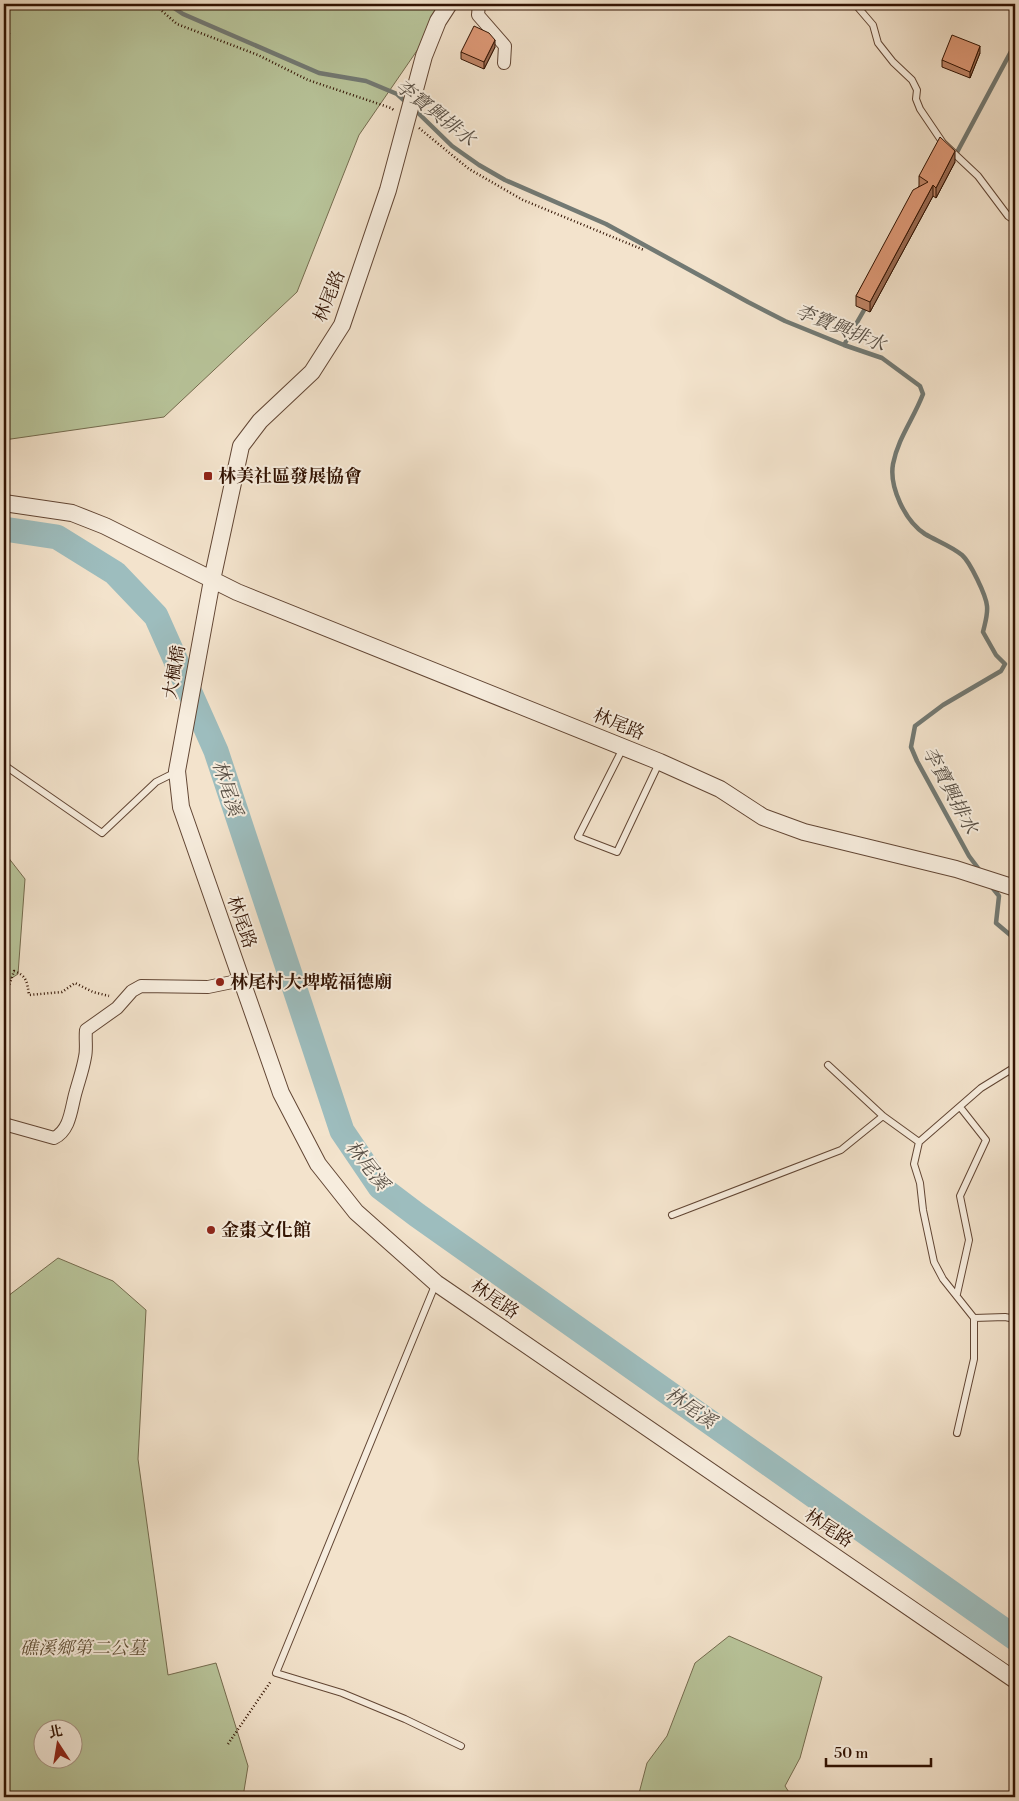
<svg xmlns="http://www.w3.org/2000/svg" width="1019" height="1801" viewBox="0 0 1019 1801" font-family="'Libre Bodoni','Noto Serif TC',serif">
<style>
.green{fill:#b8c49a;stroke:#746b4e;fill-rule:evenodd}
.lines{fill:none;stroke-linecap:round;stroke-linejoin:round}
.stream{stroke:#727973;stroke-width:4.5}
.river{stroke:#9dbdbe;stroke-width:25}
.service-casing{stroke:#624634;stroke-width:8}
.minor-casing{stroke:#624634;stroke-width:14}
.tertiary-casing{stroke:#624634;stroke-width:18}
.path{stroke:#311202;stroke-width:2.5;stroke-dasharray:1 2.5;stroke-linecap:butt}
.service{stroke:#f7edde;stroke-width:6}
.minor{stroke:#f7edde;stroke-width:12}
.tertiary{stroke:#f7edde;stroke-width:16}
.wall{fill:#bf8466;stroke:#311202}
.shaded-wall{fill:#9b6b53;stroke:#311202}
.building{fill:#de9977;stroke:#311202}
.poi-dot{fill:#8f2418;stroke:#f7edde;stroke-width:2}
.labels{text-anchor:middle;stroke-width:4;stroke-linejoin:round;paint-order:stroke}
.street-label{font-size:18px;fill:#311202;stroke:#f7edde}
.poi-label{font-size:18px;font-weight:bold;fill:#311202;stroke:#f7edde;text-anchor:start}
.park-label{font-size:18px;font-style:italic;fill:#605037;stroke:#f7edde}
.water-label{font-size:19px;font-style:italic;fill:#574e44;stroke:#f7edde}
</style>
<rect width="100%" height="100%" fill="#f3e3cc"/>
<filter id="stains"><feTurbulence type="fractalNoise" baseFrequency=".004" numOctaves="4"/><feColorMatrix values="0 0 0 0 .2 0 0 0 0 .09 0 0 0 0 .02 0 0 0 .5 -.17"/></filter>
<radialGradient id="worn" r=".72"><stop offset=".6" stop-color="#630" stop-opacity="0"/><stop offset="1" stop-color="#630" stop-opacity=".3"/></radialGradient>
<path class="green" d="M4,4h445l-90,131 -62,157 -133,125 -160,23v-388l6,-19 -6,-4z
M4,852l21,27 -7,95 -14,9z
M58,1258l55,23 33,29 -8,149 30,216 48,-12 32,103 -5,31h-239v-474l4,-27zM42,1728h30v30h-30z
M729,1636l93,41 -22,81 -15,28 7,11h-154l9,-34 20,-27 28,-73z"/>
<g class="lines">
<path class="stream" d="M168,4l15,10 136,59 47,8 31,13 10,9
M413,108l39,38 27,19 26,15 101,44 142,78 37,19 59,24 38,13 38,28 3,8c-9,24 -25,44 -30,70 -4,23 12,57 32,70 12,7 26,12 37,21 8,7 24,40 25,51 1,9 -2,17 -4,26l13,23 9,9 -4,7 -58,34 -28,21 -4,21 6,14 52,95 12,16
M955,156l60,-112
M844,345l23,-40
M991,886l8,10 -3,27 19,16"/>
<path class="river" d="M4,529l53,8 58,36 41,43 60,135 126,380 38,56 37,28 598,423"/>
<g class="service-casing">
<path id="service" d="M855,4l18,21 5,18 15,19 19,18 5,10 -1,9 4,10 23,34 35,33 30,40 7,5
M623,748l-45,89 39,15 42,-89
M4,765l98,68 54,-51 20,-10
M828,1065l55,51 36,26
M672,1215l169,-65 42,-34
M436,1283l-160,390 66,20 63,26 56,27
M957,1294l12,-54 -9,-44 26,-56 -26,-33
M974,1318l31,-1 10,2
M957,1433l17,-74v-41l-31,-39 -9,-17 -11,-52 -3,-27 -6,-19 5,-22 62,-54 34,-21"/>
</g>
<g class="minor-casing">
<path id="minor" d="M479,4l-1,11 27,31 -1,17
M4,1124l50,14c17,-8 17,-31 22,-47 3,-11 7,-22 9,-34 2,-8 0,-18 1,-27l31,-22 15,-17 9,-5 67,1 34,-7"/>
</g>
<g class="tertiary-casing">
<path id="tertiary" d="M449,4l-11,17 -14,35 -36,134 -46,135 -30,47 -52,49 -19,25 -29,134 -35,191 4,36 100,286 37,71 38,48 80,71 579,397
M4,503l68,10 33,13 132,66 423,170 60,27 43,28 41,15 152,37 59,19"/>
</g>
<path class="path" d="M154,4l23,20 81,31 50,25 83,28 4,3
M419,128l50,41 54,31 121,50
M4,988l5,-2 5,-15c13,5 13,11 15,24l33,-3 13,-9 18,9 16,4
M228,1744l43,-63"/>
<use href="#service" class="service"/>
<use href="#minor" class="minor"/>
<use href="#tertiary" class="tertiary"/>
</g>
<path class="wall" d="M495,47l-11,22 -23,-10v-7z
M980,53l-10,25 -28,-11v-7z
M955,162l-19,36 -3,-2 -63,116 -14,-6v-10l63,-110v-10z"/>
<path class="shaded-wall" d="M495,40v7l-11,22v-7z
M980,46v7l-10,25v-6z
M955,151v11l-19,36v-10z
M933,185v11l-63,116v-10z"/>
<path class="building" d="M474,26l15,7 6,7 -11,22 -23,-10z
M952,35l28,11 -10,26 -28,-12z
M940,137l15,14 -19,37 -3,-3 -63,117 -14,-6 57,-106 15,-8 -9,-6z"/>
<g class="poi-dot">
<rect x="203" y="471" width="10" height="10" rx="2.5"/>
<circle cx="220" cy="982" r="5"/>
<circle cx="211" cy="1230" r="5"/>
</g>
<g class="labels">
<g class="street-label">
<text transform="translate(329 296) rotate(-68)" y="6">林尾路</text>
<text transform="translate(174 672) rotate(-80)" y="6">大楓橋</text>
<text transform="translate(619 724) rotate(22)" y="6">林尾路</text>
<text transform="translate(242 922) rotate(71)" y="6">林尾路</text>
<text transform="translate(495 1299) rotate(35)" y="6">林尾路</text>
<text transform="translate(829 1528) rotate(34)" y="6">林尾路</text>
</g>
<g class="poi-label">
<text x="218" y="482">林美社區發展協會</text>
<text x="230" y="988">林尾村大埤墘福德廟</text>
<text x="221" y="1236">金棗文化館</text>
</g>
<g class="park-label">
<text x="83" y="1654">礁溪鄉第二公墓</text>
</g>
<g class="water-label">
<text transform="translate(436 112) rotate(38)" y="7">李寶興排水</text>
<text transform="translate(841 327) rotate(22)" y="7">李寶興排水</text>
<text transform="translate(228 788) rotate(72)" y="7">林尾溪</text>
<text transform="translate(951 790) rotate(62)" y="7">李寶興排水</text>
<text transform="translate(368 1165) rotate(52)" y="7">林尾溪</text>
<text transform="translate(691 1407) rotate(35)" y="7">林尾溪</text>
</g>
</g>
<rect width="1019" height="1801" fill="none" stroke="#f3e3cc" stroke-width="20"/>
<rect x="5" y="5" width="1009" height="1791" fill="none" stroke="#311202" stroke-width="2.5"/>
<rect x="10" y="10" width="999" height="1781" fill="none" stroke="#311202"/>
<g transform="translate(58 1744) rotate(348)"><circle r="24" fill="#f7edde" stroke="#a89586"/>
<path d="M0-4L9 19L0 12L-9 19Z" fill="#8f2418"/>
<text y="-8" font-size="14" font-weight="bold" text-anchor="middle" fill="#311202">北</text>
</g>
<path d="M826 1758v8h105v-8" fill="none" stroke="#311202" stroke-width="2.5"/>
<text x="834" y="1758" font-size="15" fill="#311202" stroke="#f7edde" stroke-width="4" paint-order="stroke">50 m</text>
<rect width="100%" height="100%" filter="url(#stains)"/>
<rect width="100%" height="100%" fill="url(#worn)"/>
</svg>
